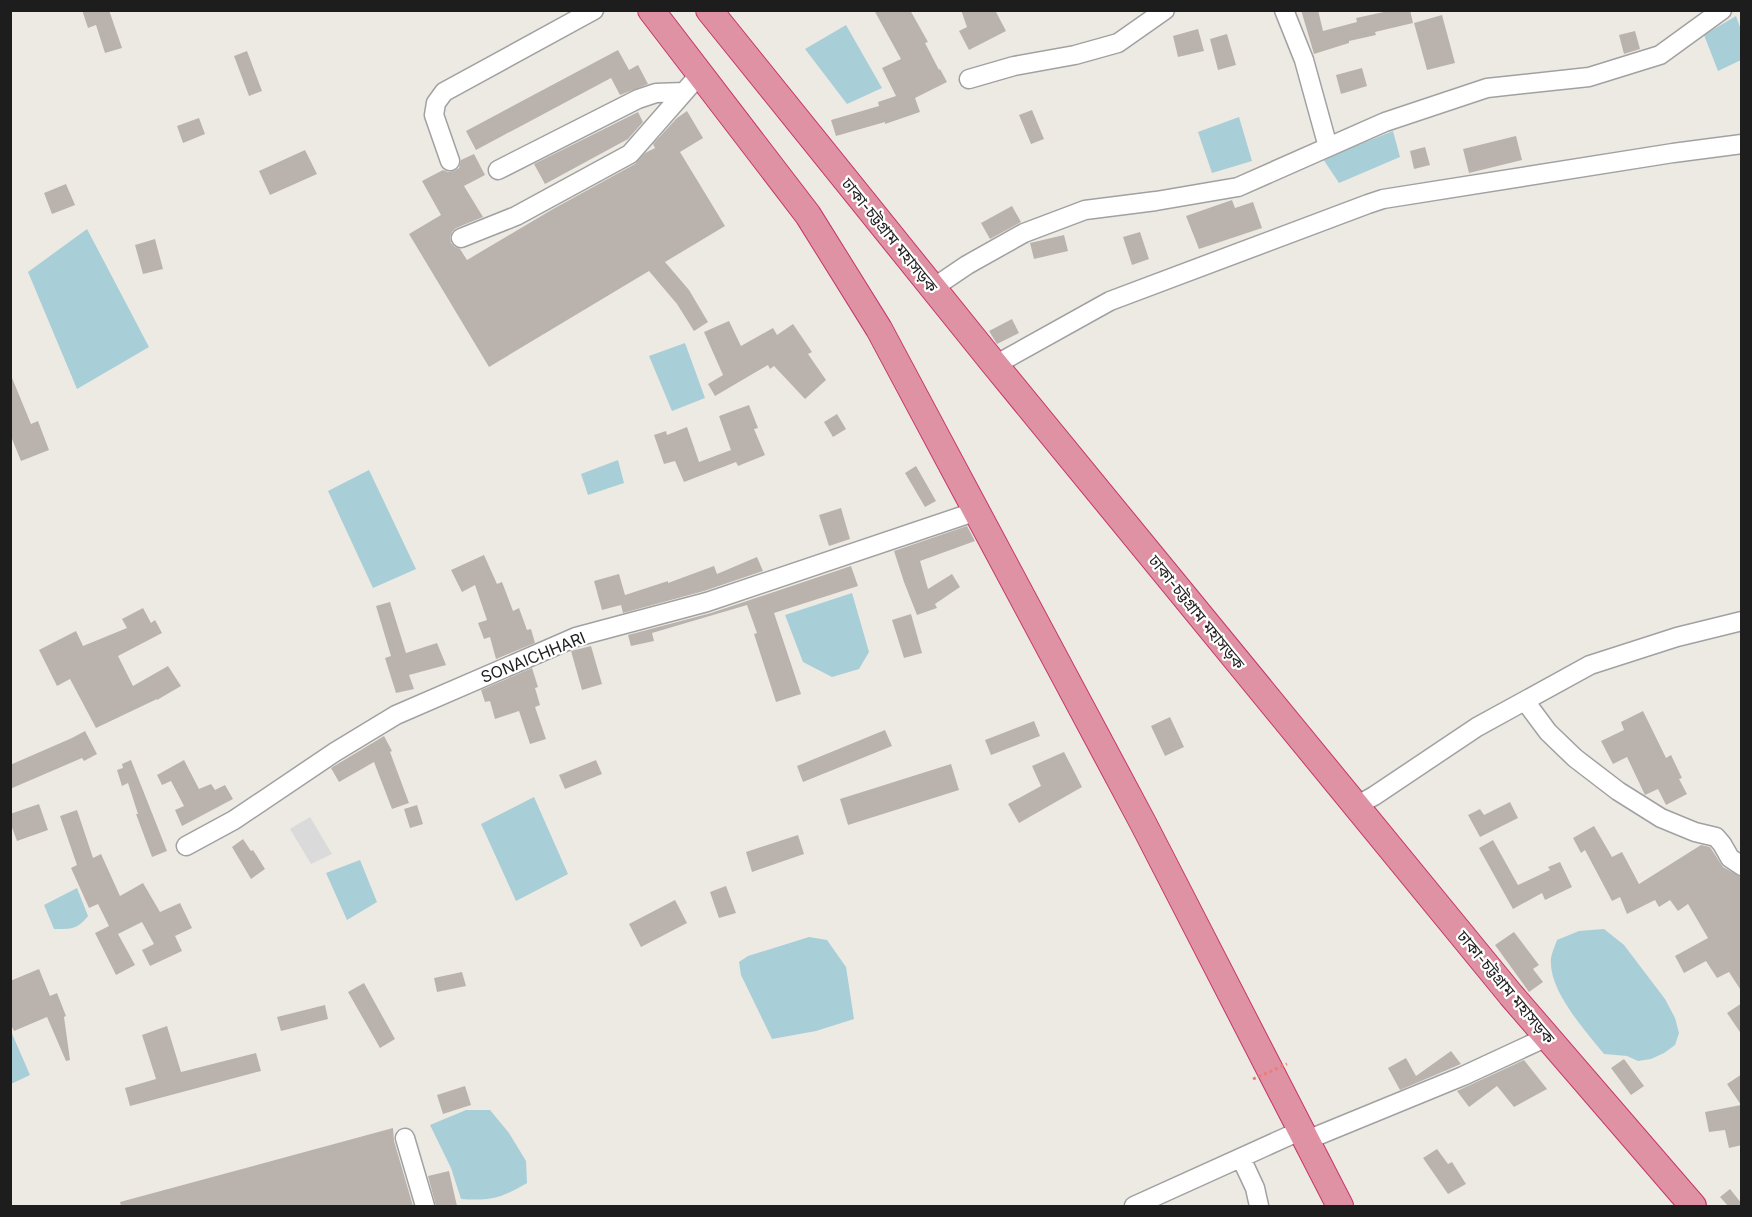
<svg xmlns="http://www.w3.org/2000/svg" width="1752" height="1217" viewBox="0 0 1752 1217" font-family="Inter,'Noto Sans Bengali',sans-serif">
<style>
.residential{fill:#dbdada}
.water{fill:#a8ced7}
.building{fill:#bab3ad}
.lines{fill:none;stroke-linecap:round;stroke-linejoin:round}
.minor-casing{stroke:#a1a1a1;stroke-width:21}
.highway-casing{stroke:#c7356c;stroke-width:28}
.minor{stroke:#fff;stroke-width:18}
.highway{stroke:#de92a3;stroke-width:26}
.path-bridge{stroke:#ec7e76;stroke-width:3;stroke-dasharray:3 3;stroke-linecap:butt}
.labels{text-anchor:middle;stroke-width:4.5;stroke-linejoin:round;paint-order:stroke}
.street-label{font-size:16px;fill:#1d1d1d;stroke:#fff}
</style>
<rect width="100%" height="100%" fill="#edeae4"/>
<path class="residential" d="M310,817l22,37 -21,10 -21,-35z"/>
<path class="water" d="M1736,16l5,14v30l-23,11 -14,-36z
M846,25l36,63 -35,16 -42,-55z
M1239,117l13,44 -40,12 -14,-41z
M1393,131l7,26 -61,26 -16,-24z
M87,229l62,118 -72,42 -49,-117z
M685,343l20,55 -33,13 -23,-55z
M618,460l6,23 -36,12 -7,-21z
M369,470l47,99 -43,19 -45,-97z
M852,593l17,59 -10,17 -27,8 -29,-15 -18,-47z
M534,797l34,77 -52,27 -35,-77z
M360,860l17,42 -30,18 -21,-47z
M77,888l11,28c-11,14 -18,13 -34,13l-10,-24z
M1604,929l20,16 41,54 10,19 4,15 -4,12 -11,8 -13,6 -13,2 -11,-5 -23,-2c-19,-24 -56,-63 -53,-96 1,-6 4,-12 6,-18l22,-9z
M809,937l18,3 19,27 8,52 -38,12 -44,8 -31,-64 -2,-13 9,-6z
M10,1029l20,46 -19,9h-1z
M466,1110h24l19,23 17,28 1,22c-25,15 -37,18 -66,16l-10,-31 -21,-43z"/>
<path class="building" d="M82,10h27l13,38 -17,5 -9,-28 -8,3z
M874,10h36l18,32 -3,1 14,27 1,-1 7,13 -32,16 5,14 -35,12v-2l-49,14 -5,-16 48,-14 -1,-4 18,-6 -14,-28 19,-9z
M961,10h34l11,21 -37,19 -10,-19 8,-4z
M1301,10h17l5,21 34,-9 -1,-4 37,-8h17l3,13 -38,9 1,3 -27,6v2l-35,11z
M1442,15l13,48 -28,7 -13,-47z
M1198,29l6,22 -26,6 -5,-21z
M1635,31l5,18 -16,5 -5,-19z
M1227,34l9,31 -18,5 -8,-31z
M618,50l11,20 9,-5 10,19 -28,11 -9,-17 -135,72 -10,-19z
M247,51l15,40 -13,5 -15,-40z
M1362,68l5,18 -26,8 -5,-19z
M1032,110l12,29 -13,5 -12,-29z
M687,111l16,27 -23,14 45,74 -60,36 24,28 19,32 -14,9 -17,-27 -28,-33 -160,96 -80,-133 32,-19 -19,-34 21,-11 5,2 6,-1 5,-3 2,-8 13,-6 11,21 -21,11 19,31 -27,11 -4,4 -2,5 1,6 4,4 5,2 7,11 86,-51 82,-45 10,-11 10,-5 -2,-4 24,-26z
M638,112l5,10 -15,17 -83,45 -11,-20z
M199,118l6,16 -22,9 -6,-17z
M1516,136l6,24 -53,13 -6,-24z
M1425,147l5,18 -16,4 -4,-18z
M305,150l12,24 -47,21 -11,-24z
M66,184l9,21 -23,9 -8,-21z
M1232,200l3,8 18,-6 9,26 -63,21 -13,-33z
M1012,206l9,16 -31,17 -9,-16z
M1140,232l9,27 -17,6 -9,-28z
M1064,235l4,16 -34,8 -4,-16z
M155,239l8,30 -20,5 -8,-29z
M1012,319l7,14 -22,11 -8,-13z
M729,321l12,25 32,-18 4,7 16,-11 19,28 -4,2 18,26 -21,19 -31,-33 -4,3 -2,-4 -53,31 -7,-12 15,-9 -19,-43z
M10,373l21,51 7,-3 11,29 -28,11 -11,-27z
M749,405l9,23 -4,1 11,26 -27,11 -2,-4 -52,20 -9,-21 -11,3 -10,-29 12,-4 1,4 20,-8 12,35 32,-12 -12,-34z
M837,414l9,15 -13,8 -9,-15z
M916,466l20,35 -11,6 -20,-34z
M841,508l9,31 -21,7 -10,-31z
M967,526l8,15 -55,20 8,28 24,-15 8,13 -25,17 2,4 -20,7 -13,-33 -10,-31z
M484,555l13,29 5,-2 11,29 6,-3 8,22 4,-1 4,14 -39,16 -6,-22 -6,2 -6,-16 9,-3 -12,-35 -13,7 -11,-22z
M757,557l6,14 -59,20 -81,22 -2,-8 -19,5 -8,-29 25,-7 6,21 43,-14v2l46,-17 3,8z
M851,566l7,20 -84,27 27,81 -25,8 -22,-68 3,-1 -10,-28 -95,28 2,8 -23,5 -3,-11 83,-22z
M390,602l16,51 31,-10 9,22 -37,10 5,14 -18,4 -11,-35 6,-2 -15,-50z
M143,608l8,15 4,-3 7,13 -44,23 15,30 35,-20 13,20 -24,14v-1l-61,29 -26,-49 -13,7 -18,-36 37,-19 7,15 44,-18 -5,-9z
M911,614l11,39 -18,5 -12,-38z
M591,646l11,38 -20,6 -11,-39z
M532,668l6,19 -3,1 5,17 -5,2 11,32 -16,5 -11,-33 -24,8 -5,-18 -5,1 -4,-12z
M1643,711l23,47 5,-3 11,23 -3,1 8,15 -21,11 -8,-16 -13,6 -18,-38 -14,7 -12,-23 23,-11 -3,-8z
M1170,717l14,30 -19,9 -14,-30z
M1034,721l6,15 -49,19 -6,-15z
M885,730l7,16 -89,36 -6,-16z
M85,731l12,23 -13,7 -2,-3 -72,31v-24l62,-27z
M384,736l8,15 -2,1 19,51 -17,6 -18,-47 -35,20 -8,-14z
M1064,752l18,35 -63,36 -11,-19 33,-18 -9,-20z
M131,760l36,91 -15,6 -16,-43h2l-10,-31 -6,3 -5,-16 6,-2 -1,-4z
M184,760l15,29 12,-5 4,6 10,-5 8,14 -51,27 -7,-16 9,-4 -13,-25 -9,4 -5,-10z
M596,760l6,14 -37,15 -6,-14z
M951,764l8,26 -111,35 -8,-26z
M1510,802l8,16 -38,19 -12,-22 12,-6 4,6z
M39,804l9,26 -31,11 -7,-19v-8z
M417,805l6,19 -13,4 -6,-19z
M77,810l16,48 8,-4 19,42 23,-13 17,29 20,-9 12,25 -17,8 7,15 -32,15 -8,-16 12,-6 -12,-22 -24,12 17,31 -19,10 -21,-42 14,-7 -11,-22 -9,4 -18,-40 6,-3 -17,-49z
M1594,826l18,31 10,-5 17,32 62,-39 9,2 13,20 18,10 1,115 -13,-20 -12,6 -11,-17 -22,12 -9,-17 33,-18 -20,-34 -10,7 -8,-11 -11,7 -4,-7 -28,14 -7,-17 -8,4 -27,-51 -4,3 -8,-15z
M798,835l6,19 -52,18 -6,-20z
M243,839l8,12 2,-1 12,19 -14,10 -19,-32z
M1493,840l25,45 32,-15 -2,-3 12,-5 12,25 -27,13 -3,-7 -29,16 -34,-61z
M726,886l10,27 -17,5 -9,-26z
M675,900l12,23 -46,24 -12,-23z
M1514,932l25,33 -6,4 10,13 -14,10 -34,-47z
M39,969l11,27 7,-3 9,23 -2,1 6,43 -4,1 -19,-44 -33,14 -4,-8v-42z
M462,972l4,14 -29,6 -3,-14z
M364,983l31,56 -15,9 -32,-56z
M1742,1003v32l-15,-22z
M325,1005l3,14 -47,12 -4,-14z
M167,1026l14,46 75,-19 5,18 -131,35 -5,-18 31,-9 -14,-44z
M1451,1051l10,13 -61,26 -12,-22 18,-10 10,18z
M1624,1059l20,27 -13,9 -20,-27z
M1524,1060l23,29 -33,18 -17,-21 -28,21 -12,-16z
M1742,1074v71l-13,3 -4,-18 -16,2 -4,-20 36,-7 -14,-21z
M465,1086l6,19 -28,9 -6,-19z
M393,1128l1,13 19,65h-292l-1,-4z
M1437,1149l11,15 4,-2 14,22 -18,10 -25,-36z
M449,1171l8,35h-21l-8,-30z
M1730,1189l12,15v2h-14l-8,-9z"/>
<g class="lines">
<g class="minor-casing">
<path id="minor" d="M1284,10l20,50 24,87
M969,79l45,-13 61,-11 43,-12 47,-33
M450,161l-16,-46 2,-12 8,-11 150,-82
M498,170l140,-71 18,-6 28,-1
M461,238l55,-22 114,-62 70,-80
M933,288l34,-23 57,-32 61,-23 71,-9 82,-14 147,-65 102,-34 102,-11 71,-22 62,-45
M995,365l115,-64 258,-97 15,-5 290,-46 69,-9
M1525,701l23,31 27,26 43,33 43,27 34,14 21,5 6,7 8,14 12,8
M1356,806l18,-10 103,-69 113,-62 87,-28 65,-16
M186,846l48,-26 101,-68 61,-37 180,-78 131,-35 270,-91
M405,1138l20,68
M1307,1140l156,-64 84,-39
M1241,1158l14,30 4,18
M1134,1206l168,-76"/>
</g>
<g class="highway-casing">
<path id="highway" d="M651,10l157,205 71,114 264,494 197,383
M709,10l286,355 516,630 182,211"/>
</g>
<use href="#minor" class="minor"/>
<use href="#highway" class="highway"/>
<path class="path-bridge" d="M1253,1079l34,-15"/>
</g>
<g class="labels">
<g class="street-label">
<text transform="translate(890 235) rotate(51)" y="6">ঢাকা-চট্টগ্রাম মহাসড়ক</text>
<text transform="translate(1197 612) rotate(51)" y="6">ঢাকা-চট্টগ্রাম মহাসড়ক</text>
<text transform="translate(533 657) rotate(-22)" y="6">SONAICHHARI</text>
<text transform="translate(1506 987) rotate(50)" y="6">ঢাকা-চট্টগ্রাম মহাসড়ক</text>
</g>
</g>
<rect width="1752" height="1217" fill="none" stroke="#1d1d1d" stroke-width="24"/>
</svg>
